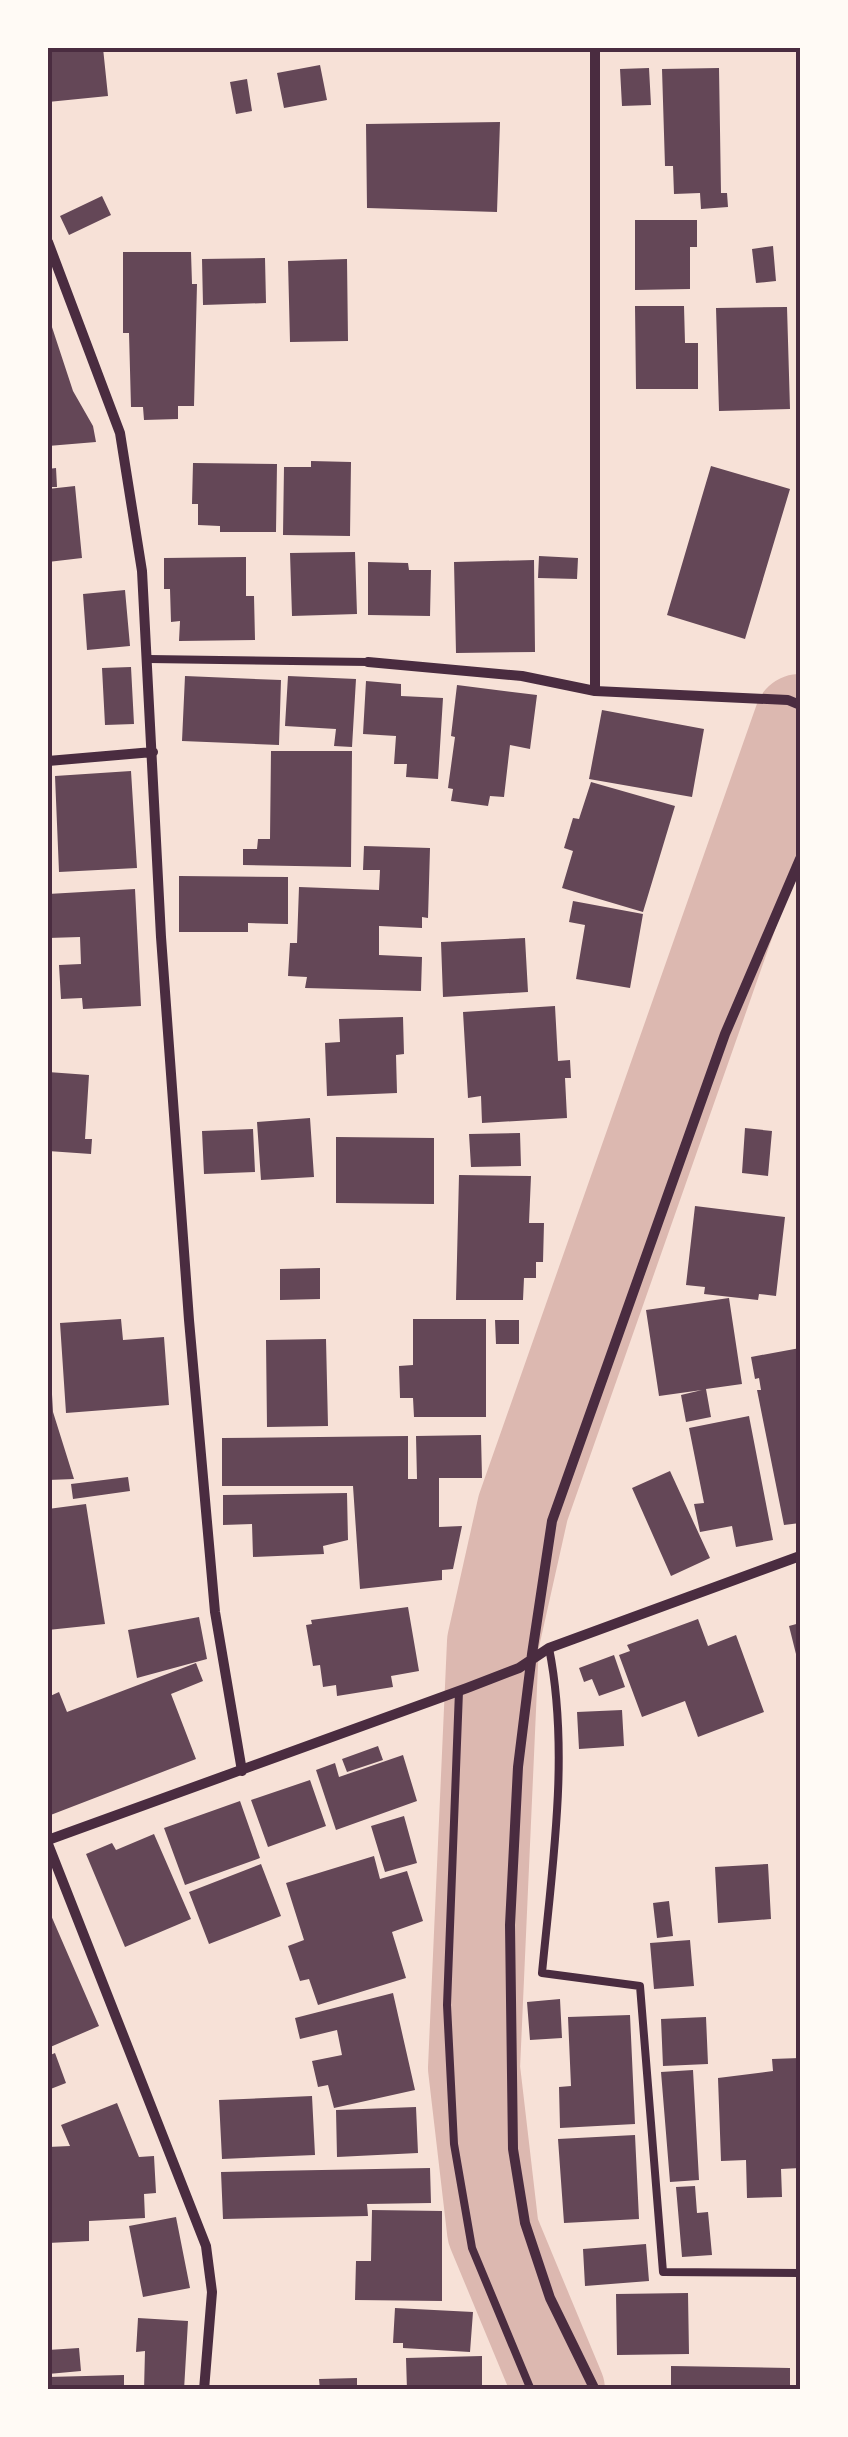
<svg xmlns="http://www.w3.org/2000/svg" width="848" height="2437" viewBox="0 0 848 2437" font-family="Quicksand,sans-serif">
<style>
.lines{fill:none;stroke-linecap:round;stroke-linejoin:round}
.river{stroke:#dcb8b0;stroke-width:92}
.building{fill:#644757}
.service{stroke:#4a2c40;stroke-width:8}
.minor{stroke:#4a2c40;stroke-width:10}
.neatline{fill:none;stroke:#4a2c40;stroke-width:4}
</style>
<rect width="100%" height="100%" fill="#f7e1d7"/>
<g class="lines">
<path class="river" d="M559,2390l-66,-159 -19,-163 19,-426 30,-134 277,-788"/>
</g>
<path class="building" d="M48,48h55l5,48 -60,6z
M320,65l7,35 -43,8 -7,-35z
M649,68l2,37 -29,1 -2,-37z
M719,68l2,125h6l1,14 -27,2 -1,-16 -26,1 -1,-28h-8l-3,-97z
M247,79l5,32 -16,3 -6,-32z
M500,122l-3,90 -130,-4 -1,-84z
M102,196l9,19 -42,20 -9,-19z
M635,220h62v27h-7v42l-55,1z
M773,246l3,35 -20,2 -4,-34z
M123,252h68l1,32h5l-3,122h-16v13l-34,1 -1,-13h-12l-2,-74h-6z
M265,258l1,45 -63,2 -1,-46z
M347,259l1,82 -58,1 -2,-81z
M635,306h49l1,37h13v46h-62z
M787,307l3,102 -71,2 -3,-103z
M48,315l25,76 20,35 3,16 -48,4z
M311,461l40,1 -1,74 -67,-1 1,-68h27z
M193,463l84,1 -1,68h-56v-6l-22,-1v-21h-6z
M711,466l79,23 -45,150 -78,-24z
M56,468l1,19h-9v-18z
M75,486l7,72 -34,4v-73z
M355,552l2,62 -65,2 -2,-63z
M539,556l39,2 -1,21 -39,-1z
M246,557v39h8l1,44 -76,1 1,-20 -9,1 -1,-33h-6v-31z
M534,560l1,92 -79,1 -2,-91z
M368,562l40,1 1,7h22l-1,46 -62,-1z
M125,590l5,56 -43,4 -4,-56z
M131,667l3,57 -29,1 -3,-57z
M185,676l96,4 -2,65 -97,-4z
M288,676l68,3 -4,68 -18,-1 2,-17 -51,-3z
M366,681l35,3v12l42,2 -5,81 -32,-2 1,-13h-13l2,-28 -33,-2z
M457,685l80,10 -7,54 -20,-4 -6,52 -14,-1 -2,10 -37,-5 2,-12 -5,-1 7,-51 -4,-1z
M602,710l102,19 -12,68 -103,-18z
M271,751h81l-1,116 -108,-2v-16h14l1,-10h12z
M131,771l6,97 -78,4 -4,-96z
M591,782l84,24 -32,106 -81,-24 11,-37 -9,-3 9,-30 6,1z
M364,846l66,2 -2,70 -6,-1v11l-43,-2v29l43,2 -1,34 -116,-3 2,-11 -19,-1 2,-33h7l2,-56 80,3 1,-20h-17z
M179,876l109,1v47l-40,-1v9h-69z
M135,889l6,117 -58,3 -1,-11 -21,1 -2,-34 22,-1 -1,-27 -32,1v-44z
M573,901l70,13 -13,74 -54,-9 9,-54 -16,-3z
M525,938l3,54 -85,5 -2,-55z
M555,1006l3,55 12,-1 1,18h-6l2,40 -85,5 -1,-27 -13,2 -5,-86z
M403,1017l1,37 -8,1 1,38 -70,3 -2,-53 15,-1 -1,-23z
M48,1072l41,3 -4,64h7l-1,15 -43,-3z
M310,1118l4,59 -53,3 -4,-58z
M745,1128l27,3 -4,45 -26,-3z
M253,1129l2,43 -51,2 -2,-43z
M520,1133l1,33 -50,1 -2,-33z
M336,1137l98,1v66l-98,-1z
M459,1175l72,1 -2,47h15l-1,39h-7v16h-12l-1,22h-67z
M695,1206l90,11 -9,79 -17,-2 -1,6 -54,-6 1,-7 -19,-2z
M320,1268v31l-40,1v-31z
M729,1298l13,86 -36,5 5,28 -25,5 -5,-27 21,-5 -43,6 -13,-86z
M121,1319l2,21 41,-3 5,68 -103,8 -6,-90z
M413,1319h73v98h-72l-1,-19h-13l-1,-32 14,-1z
M495,1320h24v24h-23z
M48,1324l5,88 21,67 -26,1z
M326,1339l2,87 -61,1 -1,-87z
M800,1348v175l-16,2 -27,-135h4l-2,-12 -4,1 -4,-22z
M749,1416l24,124 -37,7 -4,-21 -32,6 -6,-28 10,-1 -15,-75z
M481,1435l1,43h-43v49l23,-1 -9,43 -11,1v10l-82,9 -7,-103h-131v-48l186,-2v43h9l-1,-43z
M670,1471l40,87 -39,18 -39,-88z
M128,1477l2,14 -57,8 -2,-15z
M347,1493l1,47 -25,6 1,8 -71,3 -1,-33 -29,1v-30z
M86,1504l19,120 -57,6v-121z
M408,1607l11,64 -28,5 2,11 -56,9 -1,-11 -13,2 -3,-22 -7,1 -7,-41 6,-1 -1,-4z
M199,1617l8,42 -70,19 -9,-48z
M698,1619l10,27 28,-11 28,77 -66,25 -13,-36 -43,16 -23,-62 11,-4 -3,-6z
M800,1623v43h-1l-10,-40z
M614,1655l11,32 -26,9 -7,-17 -8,3 -5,-14z
M196,1663l7,18 -32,13 25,65 -148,57v-119l11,-5 8,20z
M622,1710l2,36 -45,3 -2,-37z
M378,1746l5,14 -36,12 -5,-13z
M403,1755l14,46 -81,29 -20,-60 19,-7 4,14z
M310,1780l16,46 -58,21 -17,-47z
M240,1801l20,57 -75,27 -21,-57z
M404,1816l13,47 -32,9 -14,-46z
M154,1834l37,85 -66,28 -39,-93 26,-11 4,7z
M374,1856l6,23 27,-8 16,50 -31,11 14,46 -88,27 -9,-26 -9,2 -12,-35 16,-6 -18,-57z
M261,1864l20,52 -72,28 -20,-52z
M768,1864l3,55 -53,4 -3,-56z
M669,1901l4,35 -16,2 -4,-35z
M50,1913l49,113 -51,22v-133z
M690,1940l4,46 -40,3 -4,-46z
M393,1993l22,97 -81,18 -6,-23 -10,2 -6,-26 30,-6 -5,-25 -37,9 -5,-21z
M560,1999l2,39 -32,2 -3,-38z
M630,2015l5,109 -75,4 -1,-41 12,-1 -3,-69z
M706,2017l2,47 -45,2 -2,-47z
M55,2053l11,30 -18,7v-34z
M800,2058v110l-19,1 1,28 -35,1 -1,-38 -25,1 -3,-83 55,-7 -1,-12z
M693,2070l6,110 -29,2 -9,-110z
M312,2096l3,59 -93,4 -3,-59z
M117,2103l22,54 15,-1 2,37 -12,1 1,24 -56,3v20l-41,2v-96l22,-1 -9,-21z
M416,2107l2,46 -81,4 -1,-47z
M635,2135l4,84 -75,4 -6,-84z
M430,2168l1,35 -64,1 1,12 -145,3 -2,-47z
M695,2186l2,27 11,-1 4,43 -30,2 -6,-70z
M372,2210l70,1v90l-87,-1 1,-39h15z
M176,2217l14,71 -47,9 -14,-71z
M646,2244l3,37 -64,5 -2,-37z
M688,2293l1,61 -72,1 -1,-61z
M395,2308l78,4 -3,40 -67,-4v-5h-10z
M138,2318l50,3 -4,69h-40l1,-39 -9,1z
M79,2348l2,23 -33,3v-24z
M482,2356v29h13v5h-88l-1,-32z
M671,2366l119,2v22h-119z
M124,2375v15h-76v-13z
M357,2378v12h-37l-1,-11z"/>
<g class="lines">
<path class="service" d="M149,659l219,3
M549,1648c21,105 3,219 -7,325l98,13 23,286 137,1
M459,1691l-12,314 7,139 18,104 59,142"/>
<path class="minor" d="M595,48v643
M48,242l72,191 22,138 19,366 28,383 26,292 27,159
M368,662l154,14 73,15 193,9 12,5
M48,761l105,-9
M48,1840l419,-152 52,-20 30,-20 251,-92
M48,1844l158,402 6,46 -8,98
M595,2390l-45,-92 -25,-75 -12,-74 -3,-224 8,-158 14,-113 20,-133 173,-487 75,-175"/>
</g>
<rect width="848" height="2437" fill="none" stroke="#fffaf5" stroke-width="100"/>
<rect x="50" y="50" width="748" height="2337" class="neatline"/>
</svg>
